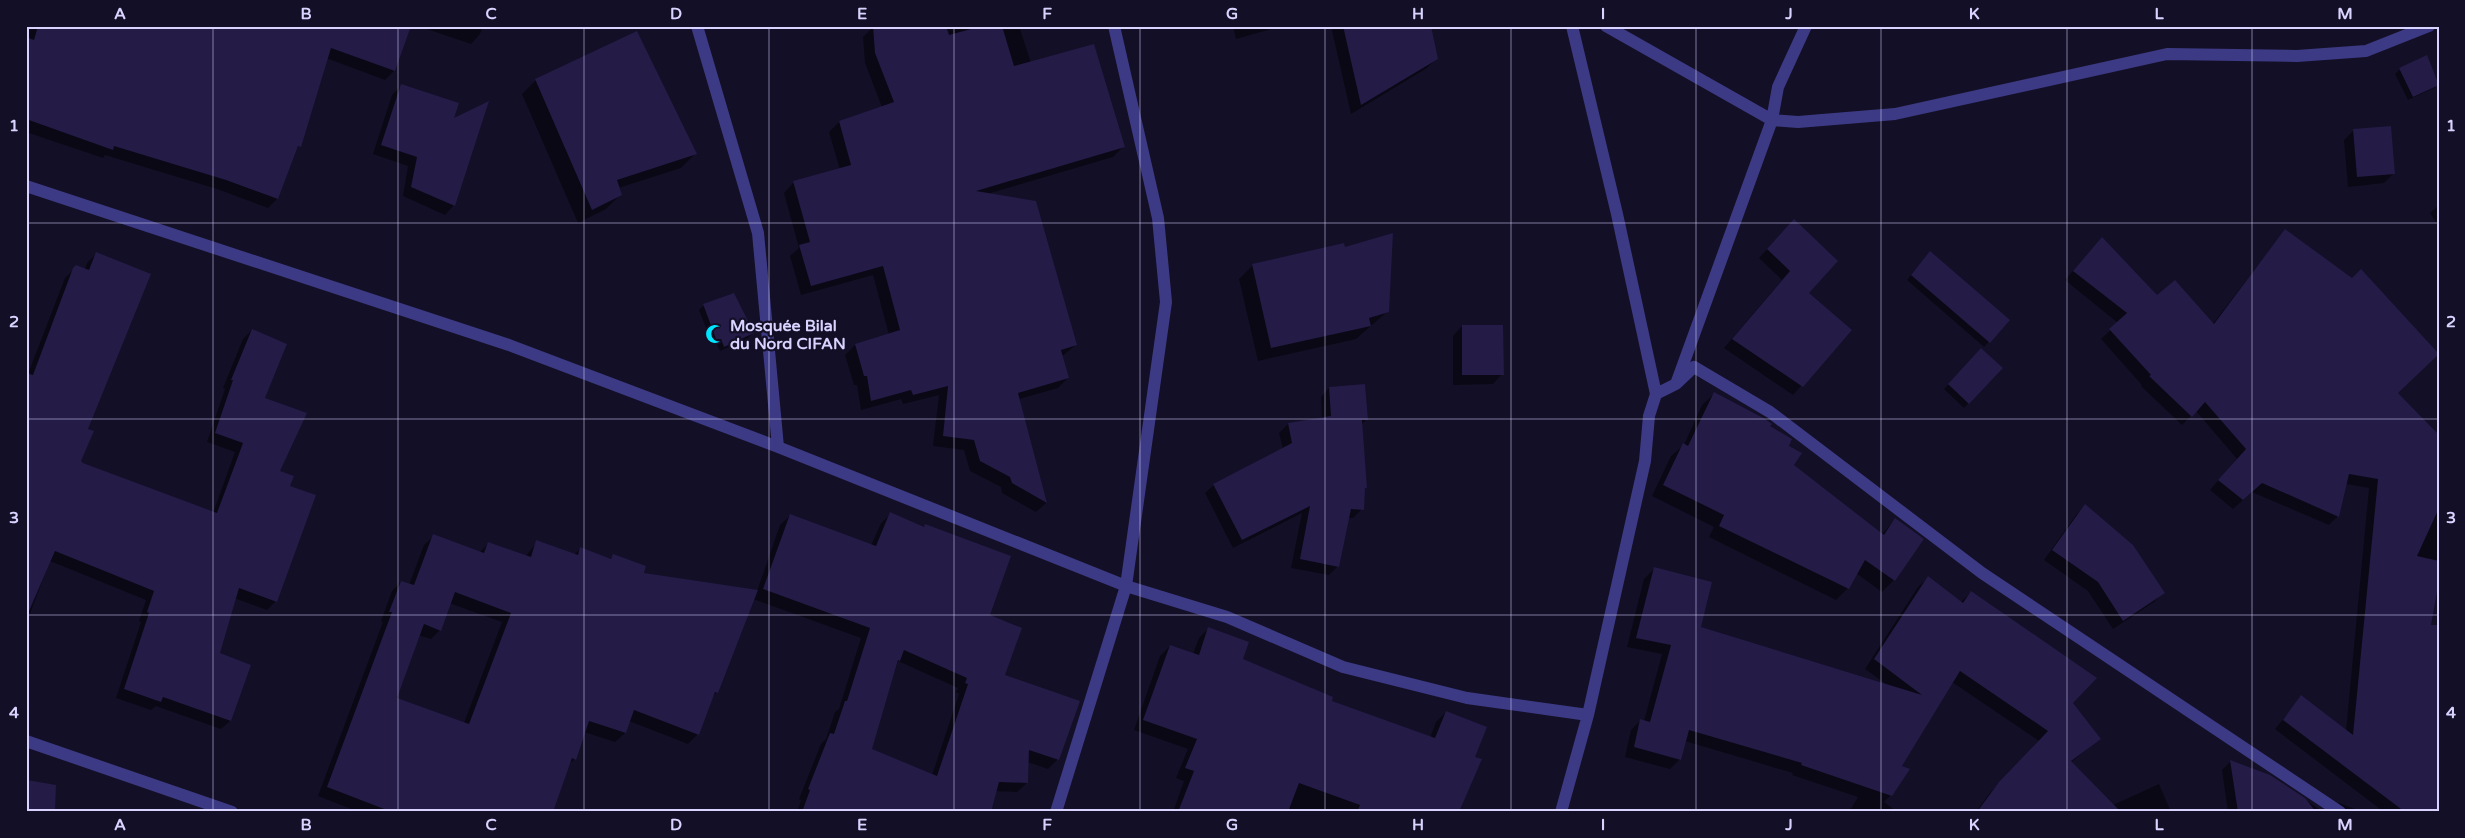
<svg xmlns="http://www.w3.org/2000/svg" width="2465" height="838" viewBox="0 0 2465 838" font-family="'Varela Round',sans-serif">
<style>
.shadow{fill:#0007;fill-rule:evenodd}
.building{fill:#241b47;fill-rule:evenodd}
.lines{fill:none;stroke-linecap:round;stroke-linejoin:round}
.minor{stroke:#3d3a85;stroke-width:12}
.tertiary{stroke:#3d3a85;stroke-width:12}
.grid{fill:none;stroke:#d9d4ff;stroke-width:1;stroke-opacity:0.55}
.labels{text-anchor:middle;stroke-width:4.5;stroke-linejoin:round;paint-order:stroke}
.poi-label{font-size:16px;font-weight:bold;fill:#d9d4ff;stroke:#130f26;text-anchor:start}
.neatline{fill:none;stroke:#d9d4ff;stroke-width:2}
.grid-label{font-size:16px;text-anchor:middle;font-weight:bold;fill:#d9d4ff}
</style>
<rect width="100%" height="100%" fill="#130f26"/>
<path class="shadow" d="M26,26h384l-16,45 -9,9 -59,-22 -27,88 -5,5 -17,48 -9,9 -51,-19 -112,-34 -2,3 -77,-26z
M483,26l-3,8 -9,10 -50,-17z
M1019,26l12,37 92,84 -10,10 -126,37 89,151 -14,11 6,22 -10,10 -39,11 27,104 -10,9 -34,-19 -1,-6 -31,-16 -6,-21 -31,-4 6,-51 -36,9 -2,-5 -40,11 -4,-25h-3l-9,-30 10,-10 34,-10 -16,-60 -72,20 -11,-39 9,-8 -15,-55 10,-11 46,-12 -11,-38 10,-10 43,-15 -17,-44 -2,-26 10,-10z
M1233,26h49l-46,13z
M1331,26h98l7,33 -9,9 -76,46z
M2426,57l13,26 -5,5 -26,12 -13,-26 5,-5z
M536,80l159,74 -14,14 -63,20 2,7 -14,14 -28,14 -56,-129z
M402,85l50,35 2,85 -9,10 -42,-19 5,-30 -35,-12 19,-59z
M2354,130l40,43 -10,10 -36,4 -4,-47z
M2439,205v22l-9,-14z
M1785,230l22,64 43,37 -57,64 -69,-47 58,-68 -23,-22z
M2285,230l111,164 43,43v136l-9,53 9,186h-55l-109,-83 27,-32 44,34 23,-243 -23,-4 -8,32 -9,9 -77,-33 -19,17 -23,-19 27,-31 -41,-48 -14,14 -41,-39 1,-1 -41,-46 17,-16 -53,-43 28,-32 64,49 55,28z
M96,254l-10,175 -6,33 133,51 22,-61 -28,-10 18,-53 -2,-1 20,-49 9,-9 27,142 10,14 -13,115 -9,9 -33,-12 -15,56 11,67 -9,8 -65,-23 -5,4 -35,-12 25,-76 -2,-1 7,-21 -96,-39 -24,63v-245l39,-101 9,-9h11l2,-6z
M1925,258l83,62 -24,27 -77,-67z
M1253,265l135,46 -32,28 -98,22 -19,-82z
M704,305l49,28 -5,5 -28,13 -4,-8h-4l-13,-33z
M1462,326l40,48 -9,10 -40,1v-49z
M1982,349l19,19 -37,40 -20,-19z
M1329,388l37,32 -5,5 1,84 -9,9h-5l-10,48 -9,9 -38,-7 11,-55 -69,35 -28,-55 9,-8 69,-36 -4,-16 9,-9 34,-5 -1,-22z
M1714,394l54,33 19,19 5,19 89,70 14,-15 27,19 -28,41 -12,12 -26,-19 -8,15 -12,12 -127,-63 5,-10 -62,-31 19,-40 13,-11 18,-40z
M2085,506l78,86 -9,10 -41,27 -25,-38 -44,-31 32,-45z
M891,514l32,14 2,-2 63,90 15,60 55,83 -10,10 -20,-7 -1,21 -10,9 -22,-1 -6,21h-192l4,-12 -2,-1 22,-55 5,-5 9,-27 4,-3 22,-71 -108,-39 -36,93 -6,6 -13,36 -10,10 -59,-23 -4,12 -10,9 -31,-10 -9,27 -8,7 -16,46h-192l-41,-16 65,-174 -2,-1 11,-30 9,-9 8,3 15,-40 10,-9 45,17 10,-10 37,13 11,-14 37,13 6,-6 29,11 4,-4 29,18 115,17 23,-66 10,-9 81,30 10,-23zM449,603l53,19 -38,101 -69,-24 23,-64 13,4 9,-9zM898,661l60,27 -2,4 3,2 -27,81 -62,-25z
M1654,569l46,59 186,56 -21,-15 53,-82 10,-9 33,24 10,-10 101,111 27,36 -29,24 43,42 46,-21 12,28h-195l13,-18 50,-53 -87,-59 -52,84 -9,29 -7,7 13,10h-48l9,-15 -66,-22 1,-2 -108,-32 -5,18 -10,10 -45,-12 6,-27 10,-10 3,1 18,-67 -35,-7 17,-68z
M1209,628l32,32 89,42 100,36 6,-16 10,-10 27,46 -15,54h-285l11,-31 -8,-3 12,-29 -54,-19 26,-74 10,-10 23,8 6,-16z
M2231,761l39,15 53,36h-95l-6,-42z
M2339,803l24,9 -33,-1z"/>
<path class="building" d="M38,26h373l-16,45 -64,-23 -30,99 -3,-1 -20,53 -52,-19 -112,-34 -1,4 -87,-31v-82l8,3z
M873,26h73l3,9 33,-9h20l12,40 80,-22 31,103 -149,44 60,10 41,144 -16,5 8,28 -51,15 29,110 -35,-20 -2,-6 -30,-16 -6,-21 -31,-4 5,-50 -35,9 -2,-5 -40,11 -4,-25h-3l-9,-32 45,-14 -17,-64 -72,20 -12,-41 11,-3 -17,-61 58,-16 -12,-44 55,-19 -19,-49z
M1343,26h88l7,33 -77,46z
M637,31l60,123 -80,26 5,15 -30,15 -57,-131z
M2427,55l12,30 -26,12 -14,-29z
M401,84l58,19 -5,15 35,-17 -34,105 -44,-19 6,-30 -36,-12z
M2391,126l4,48 -38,3 -4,-48z
M1794,219l44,42 -29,32 43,37 -49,57 -71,-48 58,-68 -23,-22z
M2285,229l67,49 9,-9 78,85 -41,39 41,42v73l-22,48 22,5v20l-8,44h8v187h-34l-122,-92 18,-25 52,40 25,-256 -29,-5 -10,43 -77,-34 -19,17 -25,-20 28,-31 -41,-47 -13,15 -43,-41 2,-1 -42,-46 18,-16 -54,-42 29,-34 55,58 18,-15 39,44z
M1393,233l-4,79 -20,6 2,8 -100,22 -19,-84 92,-21 1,4z
M1930,251l80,69 -20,23 -79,-68z
M96,252l55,22 -63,155 6,2 -13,30 2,2 134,50 26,-70 -28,-10 18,-53h-2l21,-51 35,15 -22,54 42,15 -27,58 14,5 -4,10 26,9 -39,107 -38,-14 -19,65 31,12 -20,56 -68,-24 -2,5 -37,-13 25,-76 -2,-1 7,-21 -99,-40 -29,67v-245l7,2 40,-107 3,-3 13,5z
M734,293l20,40 -30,14 -3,-8h-5l-13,-35z
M1462,325h41l1,50h-42z
M1981,348l22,20 -34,36 -21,-20z
M1365,384l3,36h-6l5,68h-2l-1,22 -13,-1 -12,58 -39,-8 10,-53 -68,34 -29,-56 79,-41 -4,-20 43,-7 -2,-29z
M1714,392l51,27 7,5 -2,2 22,13 -3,7 13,7 -8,12 90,70 11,-17 29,21 -29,42 -30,-21 -16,29 -130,-63 5,-11 -61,-30 20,-42 5,3z
M2085,504l48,41 32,48 -42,28 -25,-39 -46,-32z
M890,512l34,15 1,-3 86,32 -21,59 32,13 -17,47 75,26 -21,59 -30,-10 -1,33 -29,-1 -8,30h-189l8,-22 -2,-1 22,-56 4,1 11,-33h2l23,-73 -107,-39 27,-75 86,32zM904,650l63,28 -2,5 3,1 -31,92 -65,-27 26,-89 2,1z
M433,534l51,19 4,-11 43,15 5,-17 42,15 2,-8 31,12 2,-5 33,12 -2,7 114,17 -40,103 -3,-1 -16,43 -65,-25 -8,23 -37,-12 -13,39 -4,-2 -19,54h-161l-65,-25 65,-175h-3l12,-31 13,4zM455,592l56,21 -42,111 -72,-26 27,-74 17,7z
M1654,567l58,15 -11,45 221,68 -48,-36 54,-83 35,27 8,-12 126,87 -24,25 28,36 -30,22 50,51h-144l22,-30 49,-51 -88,-60 -58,95 8,3 -18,27 -91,-31 1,-2 -113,-33 -8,30 -47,-13 6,-28 10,3 21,-77 -35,-7z
M1208,627l41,15 -6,17 90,38 -1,4 103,37 11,-27 41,16 -12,30 7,2 -23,53h-102l3,-7 -61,-22 -11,29h-110l16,-41 -9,-3 12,-29 -54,-19 27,-75 29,10z
M2230,760l40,15 35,23 11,14h-78z
M27,780l29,5 -1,27h-29z"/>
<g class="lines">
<path class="minor" d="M697,26l61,207 20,214
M1606,26l166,94 26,2 97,-8 272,-60 130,2 69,-5 63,-25
M26,186l483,159 269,102 348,139 101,31 116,50 124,31 121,17
M1676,384l18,-17 76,45 212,161 358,239
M1656,394l20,-10 96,-264 6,-33 28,-61
M1056,812l70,-226 40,-284 -8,-84 -44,-192
M1561,812l27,-97 57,-254 4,-45 7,-22 -39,-180 -45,-188"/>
<path class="tertiary" d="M26,741l206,71"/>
</g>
<path class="grid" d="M213,26v786M398,26v786M584,26v786M769,26v786M954,26v786M1140,26v786M1325,26v786M1511,26v786M1696,26v786M1881,26v786M2067,26v786M2252,26v786M26,223h2413M26,419h2413M26,615h2413"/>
<defs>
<g id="mosque-bare" transform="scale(1.5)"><path d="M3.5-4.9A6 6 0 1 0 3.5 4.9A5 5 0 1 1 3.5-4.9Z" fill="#00e5ff" stroke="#130f26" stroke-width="2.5" paint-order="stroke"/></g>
</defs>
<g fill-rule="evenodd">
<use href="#mosque-bare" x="715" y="334"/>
</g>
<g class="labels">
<g class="poi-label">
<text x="730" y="331">Mosquée Bilal<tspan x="730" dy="18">du Nord CIFAN</tspan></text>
</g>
</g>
<rect width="2465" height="838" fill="none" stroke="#130f26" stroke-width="55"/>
<rect x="28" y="28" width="2410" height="782" class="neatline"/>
<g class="grid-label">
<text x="120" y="19">A</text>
<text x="306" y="19">B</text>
<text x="491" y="19">C</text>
<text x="676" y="19">D</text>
<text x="862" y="19">E</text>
<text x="1047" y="19">F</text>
<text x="1232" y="19">G</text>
<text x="1418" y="19">H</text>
<text x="1603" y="19">I</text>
<text x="1789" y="19">J</text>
<text x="1974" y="19">K</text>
<text x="2159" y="19">L</text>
<text x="2345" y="19">M</text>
<text x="14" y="131">1</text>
<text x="2451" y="131">1</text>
<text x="14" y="327">2</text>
<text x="2451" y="327">2</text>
<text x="14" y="523">3</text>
<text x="2451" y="523">3</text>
<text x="14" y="718">4</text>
<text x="2451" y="718">4</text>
<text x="120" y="830">A</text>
<text x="306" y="830">B</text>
<text x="491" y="830">C</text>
<text x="676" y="830">D</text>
<text x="862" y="830">E</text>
<text x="1047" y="830">F</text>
<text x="1232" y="830">G</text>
<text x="1418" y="830">H</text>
<text x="1603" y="830">I</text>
<text x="1789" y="830">J</text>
<text x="1974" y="830">K</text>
<text x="2159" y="830">L</text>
<text x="2345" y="830">M</text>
</g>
</svg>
